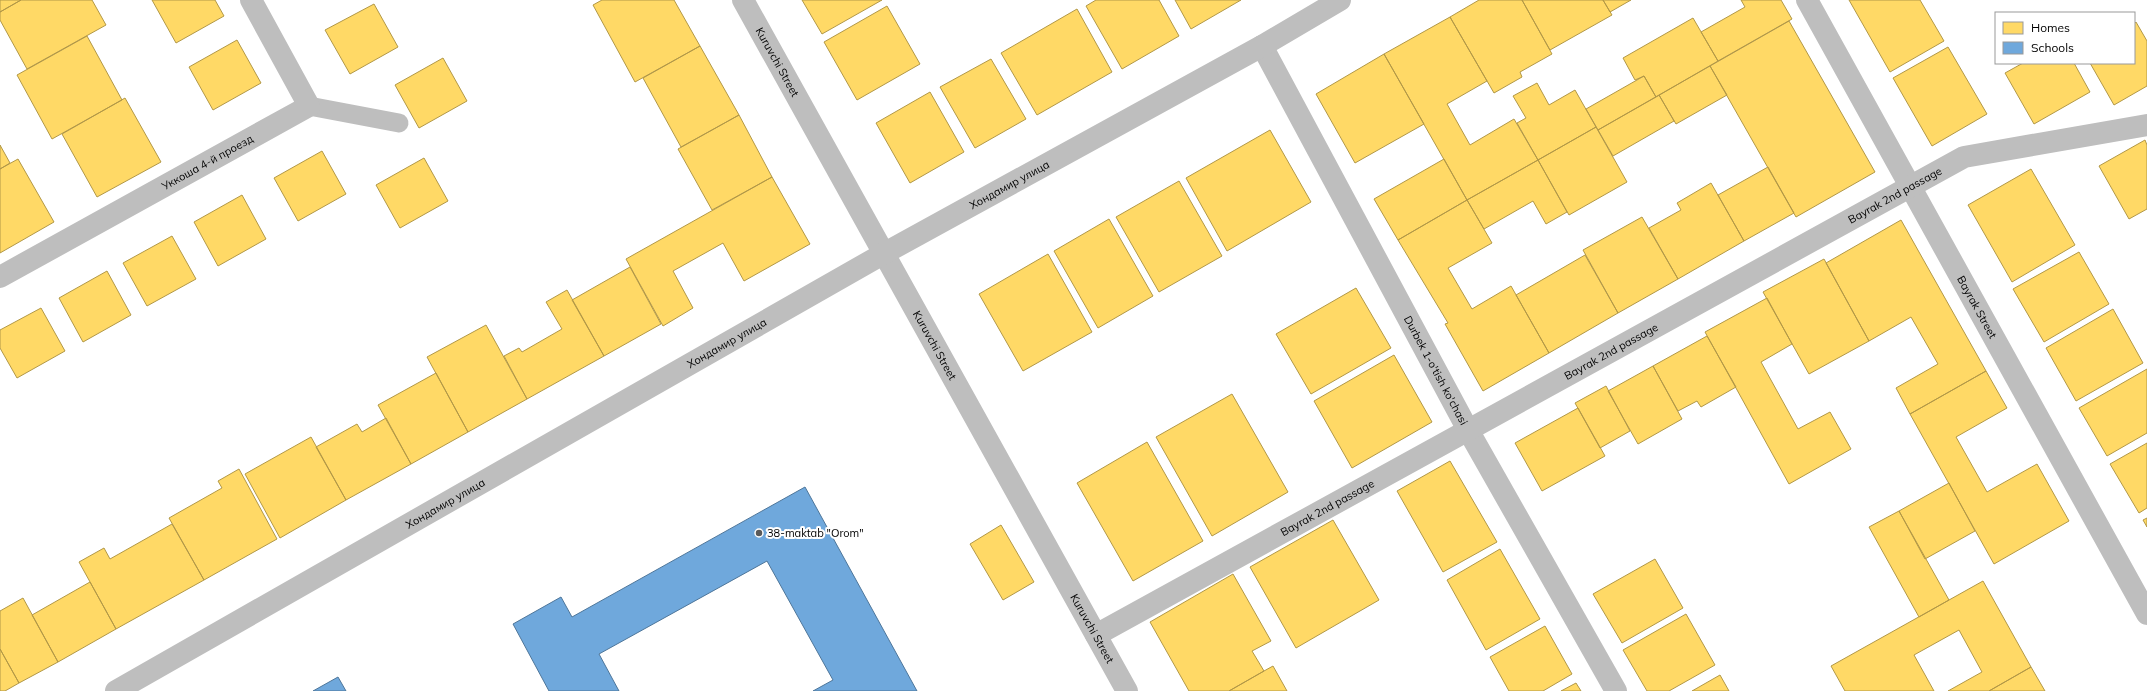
<svg xmlns="http://www.w3.org/2000/svg" width="2147" height="691" viewBox="0 0 2147 691" font-family="Mulish,sans-serif">
<style>
.homes{fill:#ffd966;stroke:#b29847}
.schools{fill:#6fa8dc;stroke:#4e769a}
.lines{fill:none;stroke-linecap:round;stroke-linejoin:round}
.service{stroke:#bebebe;stroke-width:19}
.minor{stroke:#bebebe;stroke-width:22}
.poi-dot{fill:#595959;stroke:#fff;stroke-width:1.5}
.labels{text-anchor:middle;stroke-width:4;stroke-linejoin:round;paint-order:stroke}
.street-label{font-size:11px;fill:#000;stroke:#fff}
.poi-label{font-size:11px;fill:#000;stroke:#fff;text-anchor:start}
</style>
<rect width="100%" height="100%" fill="#fff"/>
<path class="homes" d="M0,0h21l-21,12z
M21,0h71l14,25 -79,44 -27,-49v-8z
M152,0h63l9,16 -48,27z
M602,0h72l26,46 -65,36 -42,-77z
M802,0h80l-60,34z
M1096,0h63l20,36 -57,33 -36,-63z
M1175,0h66l-50,29z
M1479,0h43l30,54 -32,18 2,5 -28,16 -44,-76z
M1522,0h81l9,15 -62,35z
M1603,0h28l-21,12z
M1741,0h40l11,19 -74,42 -17,-29 44,-25z
M1849,0h71l24,41 -54,31z
M374,4l24,43 -48,27 -25,-44z
M887,6l33,58 -63,36 -33,-58z
M1077,9l35,63 -75,43 -36,-62z
M1450,17l37,64 -40,23 23,41 44,-26 24,41 -71,40 -83,-146z
M1693,18l25,43 -62,36 -12,-21 -9,4 -12,-22z
M1789,21l86,151 -79,45 -86,-151z
M2136,22l11,19v45l-33,19 -24,-42h44v-39z
M87,36l35,64 -70,39 -35,-64z
M237,40l24,43 -48,27 -24,-43z
M700,46l39,69 -58,32 -38,-69z
M1948,47l39,67 -55,32 -39,-68z
M1384,54l40,70 -69,39 -39,-69z
M443,58l24,43 -48,27 -24,-43z
M991,59l35,60 -51,29 -35,-61z
M2023,63h51l16,29 -56,32 -29,-51z
M1710,66l17,29 -51,29 -17,-29z
M1644,76l12,21 -58,33 -12,-21z
M1537,83l12,22 26,-15 21,37 -58,33 -21,-37 9,-5 -13,-22z
M930,92l34,60 -54,31 -34,-60z
M1659,95l15,26 -61,35 -15,-26z
M125,98l36,64 -64,35 -35,-63z
M739,115l33,62 -60,33 -34,-61z
M1596,127l31,55 -58,33 -31,-55z
M1270,130l41,72 -84,49 -41,-73z
M2145,140l2,5v64l-18,10 -30,-53z
M0,145l10,18 -10,6z
M322,151l24,43 -48,27 -24,-43z
M424,158l24,43 -48,27 -24,-43z
M18,159l36,63 -54,31v-84z
M1444,159l23,41 -69,40 -24,-41z
M1538,160l29,52 -21,12 -13,-23 -49,28 -17,-29z
M1768,167l26,46 -50,28 -26,-46z
M2031,169l44,76 -63,37 -44,-77z
M772,177l38,67 -66,37 -21,-38 -50,28 20,37 -30,18 -37,-67z
M1179,181l43,75 -63,36 -43,-75z
M1711,183l33,58 -66,38 -29,-51 32,-18 -4,-7z
M242,195l24,44 -48,27 -24,-44z
M1467,200l25,43 -44,25 24,41 39,-23 38,67 -66,38 -38,-67 3,-1 -50,-83z
M1642,217l36,62 -60,34 -35,-63z
M1109,219l44,77 -55,32 -44,-77z
M1901,220l85,151 -76,43 -14,-26 42,-24 -27,-47 -42,24 -43,-78z
M172,236l24,43 -49,27 -24,-43z
M2079,252l30,52 -65,38 -31,-53z
M1048,254l44,78 -69,39 -44,-77z
M1585,255l33,58 -69,40 -33,-58z
M1824,259l45,82 -60,33 -46,-82z
M630,267l31,57 -57,32 -32,-56z
M107,271l24,44 -48,27 -24,-44z
M1356,288l35,60 -80,46 -35,-60z
M567,290l37,66 -77,43 -23,-43 15,-8 3,4 40,-23 -16,-27z
M1767,298l25,46 -31,18 37,67 32,-17 21,37 -62,35 -84,-152z
M41,308l24,43 -48,27 -17,-30v-18z
M2113,309l30,54 -67,38 -30,-53z
M486,325l41,74 -59,33 -41,-75z
M1707,336l29,51 -35,20 -4,-6 -19,10 -25,-45z
M1394,355l38,67 -80,46 -38,-67z
M1653,366l29,53 -44,25 -30,-53z
M2147,369v64l-40,23 -28,-48z
M1986,371l21,37 -51,29 31,55 50,-28 32,57 -75,43 -84,-150z
M436,373l32,59 -57,32 -33,-59z
M1606,386l24,45 -30,17 -25,-45z
M1232,394l56,98 -76,44 -56,-99z
M1578,408l27,48 -63,35 -27,-48z
M386,418l25,46 -65,36 -30,-53 41,-23 5,8z
M311,437l35,63 -66,38 -35,-64z
M1147,442l56,99 -70,40 -56,-98z
M2147,443v65l-8,5 -29,-49z
M1450,461l47,81 -54,30 -46,-81z
M239,469l38,70 -73,41 -35,-62 53,-30 -4,-7z
M1949,483l26,48 -50,28 -26,-48z
M1899,511l50,89 -30,17 -50,-90z
M2147,518v9l-4,-7z
M1333,520l46,80 -83,48 -46,-81z
M172,524l32,56 -88,49 -37,-67 25,-14 6,11z
M1001,525l33,57 -31,18 -33,-56z
M1500,549l40,70 -54,31 -39,-70z
M1655,559l28,49 -61,35 -29,-49z
M1233,574l38,67 -19,10 12,20 -35,20h-40l-39,-69z
M1983,581l48,86 -42,24h-41l34,-19 -23,-42 -45,25 20,36h-89l-14,-25z
M90,582l26,47 -58,33 -26,-47z
M23,598l35,64 -39,21 -19,-34v-38z
M1686,614l29,51 -46,26h-22l-24,-41z
M1545,626l27,48 -29,17h-34l-19,-34z
M0,649l19,34 -14,8h-5z
M1273,666l14,25h-58l35,-20z
M2031,667l14,24h-56z
M1720,675l9,16h-37z
M1576,683l5,8h-20z"/>
<path class="schools" d="M805,487l112,204h-104l20,-11 -66,-119 -168,93 20,37h-70l-36,-67 48,-27 11,20z
M338,677l8,14h-33z"/>
<g class="lines">
<path class="service" d="M309,106l90,17"/>
<g class="minor">
<path id="s1" d="M743,0l384,691"/>
<path id="s2" d="M1807,0l340,614"/>
<path id="s3" d="M1262,46l206,384 148,261"/>
<path id="s4" d="M0,277l309,-171 -58,-106"/>
<path id="s5" d="M1096,635l868,-478 183,-32"/>
<path id="s6" d="M116,691l767,-437 379,-208 78,-46"/>
</g>
</g>
<circle class="poi-dot" cx="759" cy="533" r="4"/>
<g class="labels">
<g class="street-label">
<text dy="4" stroke="none"><textPath href="#s1" startOffset="71">Kuruvchi Street</textPath></text>
<text dy="4" stroke="none"><textPath href="#s4" startOffset="237">Уккоша 4-й проезд</textPath></text>
<text dy="4" stroke="none"><textPath href="#s6" startOffset="1027">Хондамир улица</textPath></text>
<text dy="4" stroke="none"><textPath href="#s5" startOffset="912">Bayrak 2nd passage</textPath></text>
<text dy="4" stroke="none"><textPath href="#s2" startOffset="351">Bayrak Street</textPath></text>
<text dy="4" stroke="none"><textPath href="#s6" startOffset="703">Хондамир улица</textPath></text>
<text dy="4" stroke="none"><textPath href="#s1" startOffset="395">Kuruvchi Street</textPath></text>
<text dy="4" stroke="none"><textPath href="#s5" startOffset="588">Bayrak 2nd passage</textPath></text>
<text dy="4" stroke="none"><textPath href="#s3" startOffset="368">Durbek 1-o'tish ko'chasi</textPath></text>
<text dy="4" stroke="none"><textPath href="#s6" startOffset="379">Хондамир улица</textPath></text>
<text dy="4" stroke="none"><textPath href="#s5" startOffset="264">Bayrak 2nd passage</textPath></text>
<text dy="4" stroke="none"><textPath href="#s1" startOffset="719">Kuruvchi Street</textPath></text>
</g>
<g class="poi-label">
<text x="767" y="537">38-maktab "Orom"</text>
</g>
</g>
<rect x="1995" y="12" width="140" height="52" fill="#ffffff" stroke="#999999"/>
<rect x="2003" y="22" width="20" height="12" fill="#ffd966" stroke="#999999"/>
<text x="2031" y="32" font-size="12" fill="#000000">Homes</text>
<rect x="2003" y="42" width="20" height="12" fill="#6fa8dc" stroke="#999999"/>
<text x="2031" y="52" font-size="12" fill="#000000">Schools</text>
</svg>
